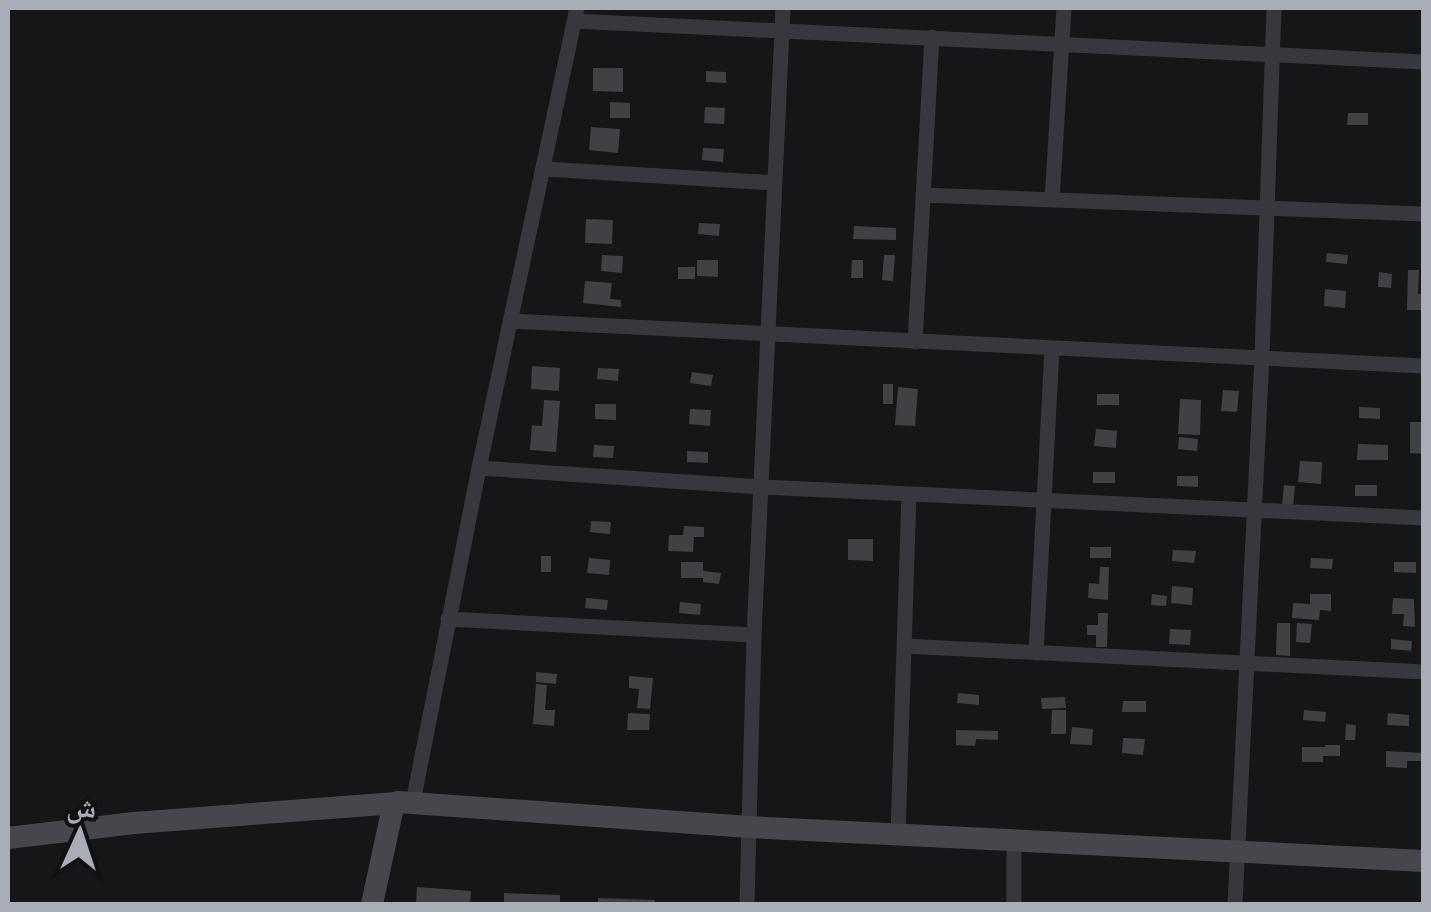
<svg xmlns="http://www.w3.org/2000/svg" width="1431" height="912" viewBox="0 0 1431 912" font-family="Figtree,'Noto Naskh Arabic',sans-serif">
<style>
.building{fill:#404145}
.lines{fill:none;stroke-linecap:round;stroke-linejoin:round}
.street{stroke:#37383d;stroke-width:15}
.secondary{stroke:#45474d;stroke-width:22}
</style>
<rect width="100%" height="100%" fill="#161618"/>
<path class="building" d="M593,68h30v24l-30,-1z
M706,71l20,1v11l-20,-1z
M610,102l20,1v15h-20z
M705,107l20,1 -1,16 -20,-1z
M1348,113h20v12h-21z
M591,127l29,2 -2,24 -29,-3z
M703,148l21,1 -1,13 -21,-2z
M586,219l27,1 -1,24 -27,-1z
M699,223l21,1 -1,12 -21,-2z
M854,226l42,2v12l-43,-1z
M1327,253l21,2 -1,9 -21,-2z
M602,255l21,1 -1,17 -21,-2z
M884,255h11l-2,26 -11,-1z
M697,260h21v17l-21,-1z
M852,260h11v18h-12z
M678,267h17v12h-17z
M1408,270h11l-1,24h6v16h-17z
M1379,272l13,2 -1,14 -13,-1z
M585,281l27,2 -2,16 11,1v7l-38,-4z
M1325,289l21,2 -1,17 -21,-2z
M532,366l28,2 -1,23 -28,-2z
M598,368l21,1 -1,12 -21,-2z
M692,372l21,3 -2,11 -21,-3z
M883,384h10v20h-10z
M898,387l20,2 -3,37 -20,-1z
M1223,390l16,1 -2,21 -16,-1z
M1097,394h22v11h-22z
M1180,399l21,1 -1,35 -22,-1z
M544,400l16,1 -4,51 -26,-2 2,-25 10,1z
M595,404h21v16l-21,-1z
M1359,407l21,1v11l-21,-1z
M690,409l21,1 -1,16 -21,-2z
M1410,422h12l2,32 -14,-1z
M1096,429l21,2 -1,17 -22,-2z
M1179,437l19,2 -1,12 -19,-2z
M1358,444l30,1v15h-31z
M594,445l20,1 -1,12 -20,-1z
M687,451l21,1v11l-21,-1z
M1300,461l22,1 -1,22 -23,-2z
M1093,472h22v11h-22z
M1177,476h21v11l-21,-1z
M1284,485l11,1 -2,21 -11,-1z
M1355,485h22v11h-22z
M591,521l20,1 -1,12 -20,-2z
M684,526l20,1v10h-10l-1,15 -25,-1 1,-16h14z
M848,539h25v22l-25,-1z
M1090,547h21v11h-21z
M1173,550l23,1 -2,12 -22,-2z
M541,556h10v16h-10z
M589,558l21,2 -1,15 -22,-2z
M1311,558l22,1 -1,10 -22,-1z
M681,562h22v9l18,2 -2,11 -16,-2v-4h-22z
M1394,562h22v11l-22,-1z
M1100,567h9l-1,33 -20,-2 1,-15 10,1z
M1172,586l21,2 -1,17 -21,-2z
M1152,594l15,2 -1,10 -15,-1z
M1310,594h21v17l-11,-1 -1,10 -27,-2 1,-15 17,1z
M586,598l22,2 -1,10 -22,-2z
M1393,598l21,1 1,28 -12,-1 1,-12h-12z
M680,602l21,2 -1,11 -21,-2z
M1098,613h10l-1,34h-11v-12h-9v-10h11z
M1277,623h13v33l-14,-1z
M1297,623l15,1 -2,19 -14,-1z
M1170,629l21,1 -1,15 -21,-1z
M1391,639l21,2 -1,10 -20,-2z
M536,672l21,2 -1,10 -20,-2z
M629,676l24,2 -3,31 -13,-1 2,-19 -10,-1z
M536,684l11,1 -2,25h10l-1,16 -21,-2z
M958,693l21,2v10l-22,-2z
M1065,697l1,11 -24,1 -1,-11z
M1123,701h23v11h-24z
M1052,710h14v24h-15z
M1304,710l22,2 -1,10 -22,-2z
M628,713l22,1 -1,16h-22z
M1388,713l21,2v11l-22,-1z
M1346,724l10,1 -1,15h-10z
M1072,727l21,2 -1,16 -22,-1z
M956,730l42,1v9l-22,-1 -1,7 -19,-1z
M1123,738l22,1 -2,16 -21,-2z
M1325,745h15v11h-17v6h-21v-15h23z
M1386,751l38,2v8h-17v7l-21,-1z
M417,887l54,4 -1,13h-54z
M504,893l56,2v9h-56z
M598,898l57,2v4h-57z"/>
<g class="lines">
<path class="street" d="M574,21l850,41
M545,169l229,14
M923,195l501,19
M1052,200l12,-192
M511,321l913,45
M915,342l17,-305
M479,468l282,19 663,31
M448,619l306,16
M904,646l520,26
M1036,653l16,-304
M413,802l66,-334 98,-460
M898,833l11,-339
M747,904l7,-269 29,-627
M1014,904v-65
M1235,904l27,-548 12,-348"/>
<path class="secondary" d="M8,838l126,-15 262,-20
M372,904l21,-97 5,-5 351,25 675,34"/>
</g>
<rect width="1431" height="912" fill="none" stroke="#a8adb8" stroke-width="20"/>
<g transform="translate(80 832) rotate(3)" stroke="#111113" stroke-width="8" paint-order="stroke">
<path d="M0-8L18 38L0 25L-18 38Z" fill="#a8adb8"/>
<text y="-15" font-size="28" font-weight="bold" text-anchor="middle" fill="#a8adb8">ش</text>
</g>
</svg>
